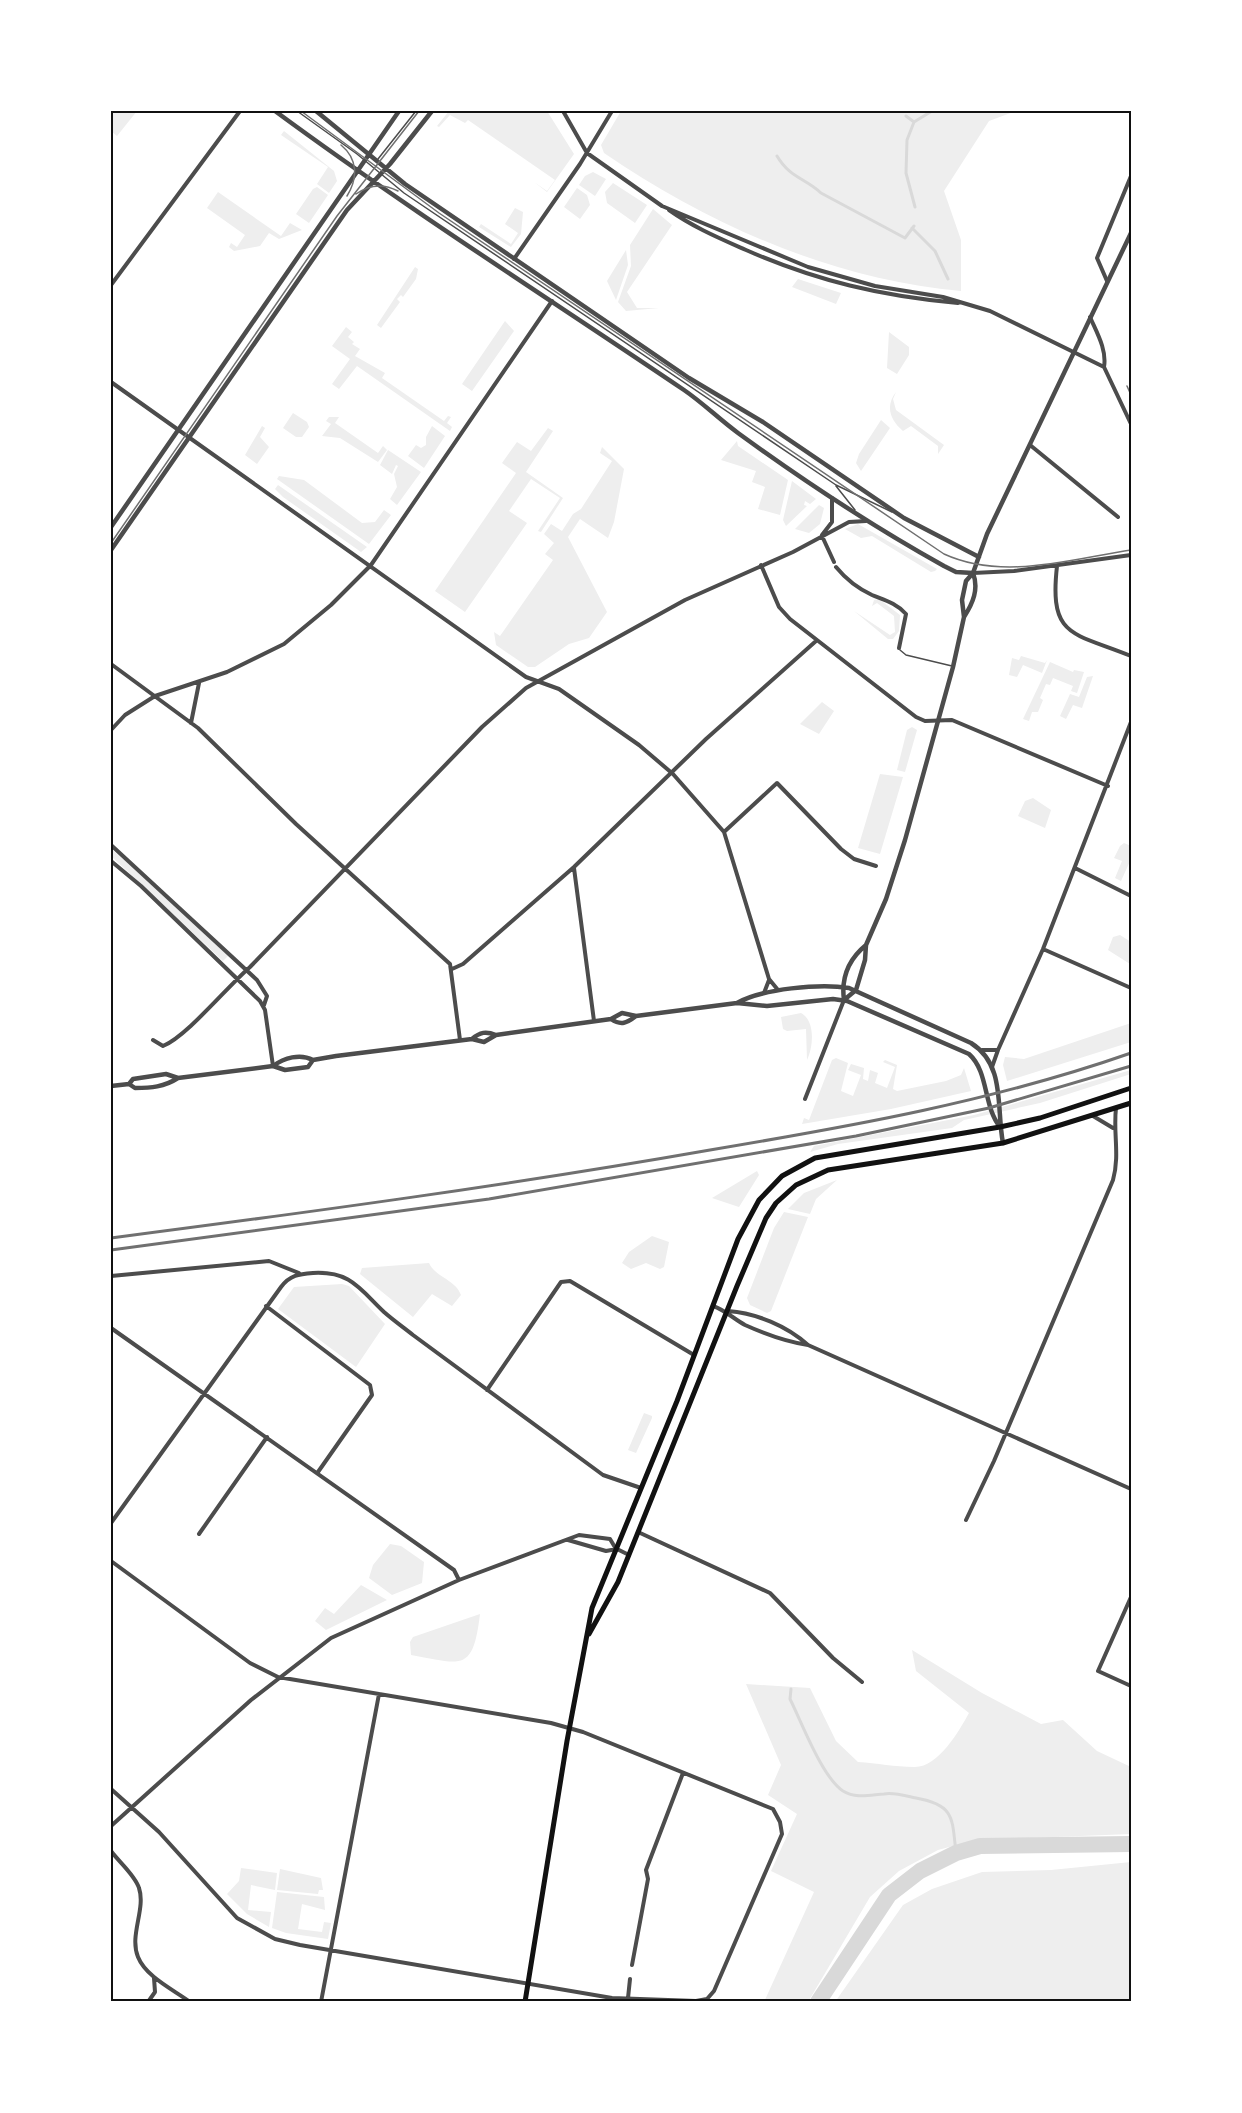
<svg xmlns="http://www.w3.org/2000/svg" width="1242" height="2113" viewBox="0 0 1242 2113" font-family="'Varela Round',sans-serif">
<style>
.green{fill:#eee}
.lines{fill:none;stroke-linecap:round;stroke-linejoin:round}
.stream{stroke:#d9d9d9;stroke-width:3}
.river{stroke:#d9d9d9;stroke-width:16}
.service{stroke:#4c4c4c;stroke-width:1.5}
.minor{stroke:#4c4c4c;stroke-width:4}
.tertiary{stroke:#4c4c4c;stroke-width:4.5}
.secondary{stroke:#111;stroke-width:5}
.tram{stroke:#707070;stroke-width:1.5}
.rail{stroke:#707070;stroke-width:3}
.neatline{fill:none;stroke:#111;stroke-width:2}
</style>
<rect width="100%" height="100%" fill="#fff"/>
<path class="green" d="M117,111h20l-20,25 -6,-5v-17z
M449,111h98l27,43 -27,38 -13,-10 13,9 8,-11 -87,-60 -3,3 -15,-8 -11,12 -2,-1z
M621,111h395l-27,10 -45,70 17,49v51c-129,-12 -250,-65 -357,-138l-3,-8z
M284,131l50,40 3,10 -8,12 -12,-9 11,-17 -47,-32z
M593,172l13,7 -11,17 -16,-11 6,-9z
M613,183l34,22 -12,18 -28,-20 -2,-11z
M317,187l11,8 -19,28 -13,-9 17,-25z
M577,188l10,7 3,10 -10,14 -16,-12z
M218,192l63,44 9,-13 12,7 -23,9 -10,-6 -9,13 -26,5 -5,-4 2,-4 6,4 8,-12 -38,-27z
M515,208l8,4 -2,22 -10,13 -32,-20 2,-3 30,20 7,-11 -13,-9z
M653,209l19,16 -45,67 10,16h22l-33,3 -8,-9 13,-36 -1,-21z
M626,250l2,15 -12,35 -9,-19z
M415,267l3,2 -2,10 -13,18 -2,-2 -4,4 3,3 -19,26 -4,-3z
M798,279l6,2 37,12 -5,11 -44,-17z
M505,321l9,10 -42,60 -10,-7z
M346,327l6,5 -4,5 6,5 -2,2 8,5 -5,7 30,17 -3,5 62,43 4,-5 3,1 -4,6 5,4 -2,4 -93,-65 -18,23 -7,-5 18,-25 -18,-13z
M889,332l20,15v8l-12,19 -10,-6z
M896,392l-3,7 3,11 48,35 -6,9v-8l-27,-20 -8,5c-13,-11 -18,-25 -7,-39z
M293,413l14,9 2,5 -7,10h-6l-13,-9z
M329,417h10l-4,6 43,30 5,-7 4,4 -9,12 -38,-24 -18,-2 9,-12 -5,-3z
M881,420l9,8 -29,43 -5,-8 3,-9z
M262,426l3,2 -5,9 9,10 -12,17 -12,-9z
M432,426l13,10 -21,32 -16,-12 8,-11 5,3 5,-3v-8z
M548,428l5,3 -27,41 37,26 -22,34 -3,-1 22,-33 -29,-19 -22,32 18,12 -62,89 -30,-21 81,-118 -14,-10 15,-21 14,9z
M737,441l1,5 50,34 -8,35 -22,-6 7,-22 -13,-5 4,-11 -35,-11z
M602,447l22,22 -10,53 -6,16 -28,-19 -12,18 39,75 -18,26 -20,6 -34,23h-7l-32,-22 -2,-13 6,4 53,-76 -8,-6 9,-11 -10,-9 7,-10 11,7 11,-17 8,-5 31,-48 -12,-8z
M388,450l33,22 -24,33 -7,-6 7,-12 -3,-13 4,-8 -2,-1 -4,9 -12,-9z
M279,476l25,4 58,43 13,-1 9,-12 7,5 -22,29 -92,-65z
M792,481l24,18 -6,5 -5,-3 -1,4 3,1 -21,20 -3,-6z
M278,485l89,62 -6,5 -78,-55 -8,-8z
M819,505l5,3 -4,16 -11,9 -14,-4z
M858,524l79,45 -2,2 -4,1 -59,-36 -11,2 -16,-9z
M879,599l21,16 -1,16 -6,8h-5l-34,-28 36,24 5,-3 -1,-16 -17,-13 -5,3 2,-6z
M1021,656l24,7 2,-3 -5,13 -19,-8 -6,12 -8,-2 3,-17 7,2z
M1050,662l23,10 1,-2 10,2 -7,21 -6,-2 2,-5 -20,-8 -3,7 -4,-1 -6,14 3,2 -5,12h-6l-3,9 -6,-2z
M1093,676l-11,32 -9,-3 -7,14 -6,-3 10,-22 9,3 8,-20z
M822,702l12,9 -15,23 -19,-10z
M912,727l5,3 -12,42 -8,-2 10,-40z
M880,774l23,3 -23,77 -22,-6z
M1033,798l18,12 -6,18 -27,-12 7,-15z
M1124,843l7,3v13l-10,22 -6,-3 7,-17 -8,-3 6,-12z
M111,849l15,12 102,95 -5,5 -112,-105z
M1120,935l11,7 -1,22 -22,-14 5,-13z
M801,1013c15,8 12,35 6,47l-1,-31 -19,2 -4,-2 -2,-12z
M1131,1023v19l-124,39 -4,-16 2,-8 19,2z
M836,1058l12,5 -7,28 12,5 8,-21 -13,-5 3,-6 13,4 -1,11 5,2 2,-11 8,3 -3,10 12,5 8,-21 -12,-5 2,-2 12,5 -4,24 4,2 49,-10 15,-6 3,-7 7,23 -80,18 -89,15 2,-6 5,2 23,-60z
M1131,1070v4l-91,29 -76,17 -12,8 -114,16 -28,8 4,-6 160,-31z
M757,1171l2,4 -20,32 -27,-9z
M837,1180l-21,19 -6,15 -22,-5 16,-16z
M784,1212l24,5 -37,94 -4,2 -17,-8 -3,-7 27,-70z
M652,1236l17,6 -5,25 -4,2 -14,-6 -15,6 -9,-6 7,-11z
M429,1263c7,15 26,16 32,32l-9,11 -20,-12 -19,23 -53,-43 2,-6z
M342,1284l7,2 36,38 -29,43 -78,-58 16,-22z
M644,1413l8,3v2l-16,35 -8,-3z
M390,1544l11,2 23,16 -2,21 -30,12 -23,-17 4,-13z
M361,1585l26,15 -61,30 -11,-9 10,-13 9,6z
M480,1614c-7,59 -18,50 -69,41l-1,-13 3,-5z
M912,1650l70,43 59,31 22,-4 34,31 34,16v67l-156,6 -37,10 -39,21 -29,26 -62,105h-44l50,-110 -43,-21 26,-57 -29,-19 13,-30 -35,-81 64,4 26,53 22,21c19,1 37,5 56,5 24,1 45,-36 55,-54l-53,-42z
M1131,1862v140h-296l68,-97 29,-16 50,-17 69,-2z
M241,1868l36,5 -2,17 -24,-5 -3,25 23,2 -2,15 -22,-13 -20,-20 12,-13z
M280,1869l41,9 2,12h-4l-1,4 -41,-4z
M277,1892l47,5 1,13 -23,-6 -4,25 24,3 2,-10 7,1 -3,16 -42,-6 -14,-5z"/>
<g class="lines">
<path class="stream" d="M906,116l8,6
M777,156c13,22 28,22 44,37l84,45 9,-12
M915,207l-9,-34 1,-33 7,-18 18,-11
M912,228l23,23 13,28
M791,1689l-1,10c12,24 32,78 53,92 13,8 27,4 41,3 10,-2 22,2 32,4 39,7 36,20 40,55"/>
<path class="river" d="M818,2002l71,-107 31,-24 36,-18 24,-7 151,-2"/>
<path class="service" d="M297,111l60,43 47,39 432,292 56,27
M378,159l38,-48
M836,486l19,24
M900,650l6,5 46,11"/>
<path class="minor" d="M563,111l24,42 75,53
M662,206l146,61 67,19 68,11 47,14 114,56 27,57
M669,210c24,17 50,28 77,40 71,31 135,46 212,53
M514,259l66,-95 32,-53
M1107,281l-10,-23 34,-82
M111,285l129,-174
M1090,317c7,16 17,33 14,50
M111,382l415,295 33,12 80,56 34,29 51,58 45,147 9,11
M1030,445l88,72
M822,535l10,-13v-24
M822,536l12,26
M761,565l18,42 11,12 126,98 9,4 27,-1 156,66
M1057,566c-8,72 15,66 74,90
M836,567c9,11 23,22 36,28 12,5 24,8 34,19l-7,34
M973,573l41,-2 117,-16
M111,664l87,64 98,96 154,140 10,76
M191,723l8,-40
M111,730l14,-15 30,-19 72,-24 57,-28 47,-39 40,-40 181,-264
M724,832l53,-49 64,66 13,10 22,7
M111,845l146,135 10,16 -3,9
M111,861l30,25 119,115 5,9 8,56
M574,868l20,153
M1075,868l56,28
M1043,949l88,39
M452,969l11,-5 111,-97 132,-128 110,-98
M764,993l5,-13
M153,1040l10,6c24,-10 64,-59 87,-79l232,-240 44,-39 159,-88 108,-48 56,-30 17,-1
M982,1050h16l-6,17
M998,1050l45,-101 88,-227
M805,1099l39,-99
M1093,1116l20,12
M111,1276l158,-15 30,12
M266,1306l104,79 2,10 -54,77
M713,1306c12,4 21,13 32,19 20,9 42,17 63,20l323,144
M728,1311c28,2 59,15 80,34
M111,1328l343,242 5,10
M487,1390l74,-108 9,-1 124,74
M966,1520l28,-59 119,-281c7,-25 0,-47 3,-72
M111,1523l170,-236c9,-12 18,-13 32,-14 37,-2 46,15 71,39 9,8 19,15 29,23l190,140 38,13
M638,1532l132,61 63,65 29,24
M199,1534l68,-97
M568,1540l38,11 11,-2 12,6
M111,1561l139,102 28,14 273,46 32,9 190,77 7,13 2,12 -68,157 -7,8 -11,2 -84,-3 -312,-53 -25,-6 -38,-21 -78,-86 -48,-43
M1131,1597l-33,74 33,15
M111,1826l140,-126 80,-62 128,-58 120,-45 31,4 6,10
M111,1851c8,11 24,24 28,37 7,21 -10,47 -1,69 8,20 36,33 52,45
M632,1965l16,-86 -2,-9 37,-97
M628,1998l2,-19
M148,2002l7,-10 -1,-14
M321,2002l58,-308"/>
<path class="tertiary" d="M275,111c133,98 273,187 409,279 19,13 35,29 54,43 66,48 134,93 206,133l12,6 17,1
M316,111l89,73 284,194 74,44 141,96 75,39
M111,527l288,-416
M111,550l236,-340 43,-46 42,-53
M964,617c9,-14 15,-28 9,-44
M844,1000l12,-10 9,-30 1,-15 20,-46 19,-59 48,-173 11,-50 -2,-17 4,-19 7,-8 14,-39 144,-301
M844,1000c-3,-22 5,-41 22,-55
M737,1003c25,-14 83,-20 112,-15l122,55c35,22 25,65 32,100
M611,1019c10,7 16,4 25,-3l101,-13 30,3 66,-7 14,2 122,53c20,18 14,52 31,73
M472,1039l12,3 12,-7 115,-16 11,-6 14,3
M273,1066l12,4 23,-3 5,-7 23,-4 136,-17c8,-7 14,-8 24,-4
M129,1084l4,-5 33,-5 12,4
M111,1086l18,-2 6,4c16,0 29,-1 43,-10l95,-12c11,-8 27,-13 40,-6"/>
<path class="secondary" d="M589,1634l29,-52 119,-296 29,-68 10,-15 20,-18 32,-15 175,-27 128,-40
M525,2002l42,-261 25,-133 85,-207 61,-162 21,-39 23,-24 33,-18 185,-31 40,-9 91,-30"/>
<path class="tram" d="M301,111l138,102 505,341c59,27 127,5 187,-4
M341,145c17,14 17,33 6,51
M356,194c14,-10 27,-11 42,-3
M1127,386l4,9
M111,543l226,-327 82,-105"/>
<path class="rail" d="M111,1238c200,-26 400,-53 599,-88 143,-24 284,-49 421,-97
M111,1250l378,-51 367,-63 133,-28 142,-42"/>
</g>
<rect width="1242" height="2113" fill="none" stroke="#ffffff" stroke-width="225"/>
<rect x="112" y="112" width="1018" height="1888" class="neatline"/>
</svg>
